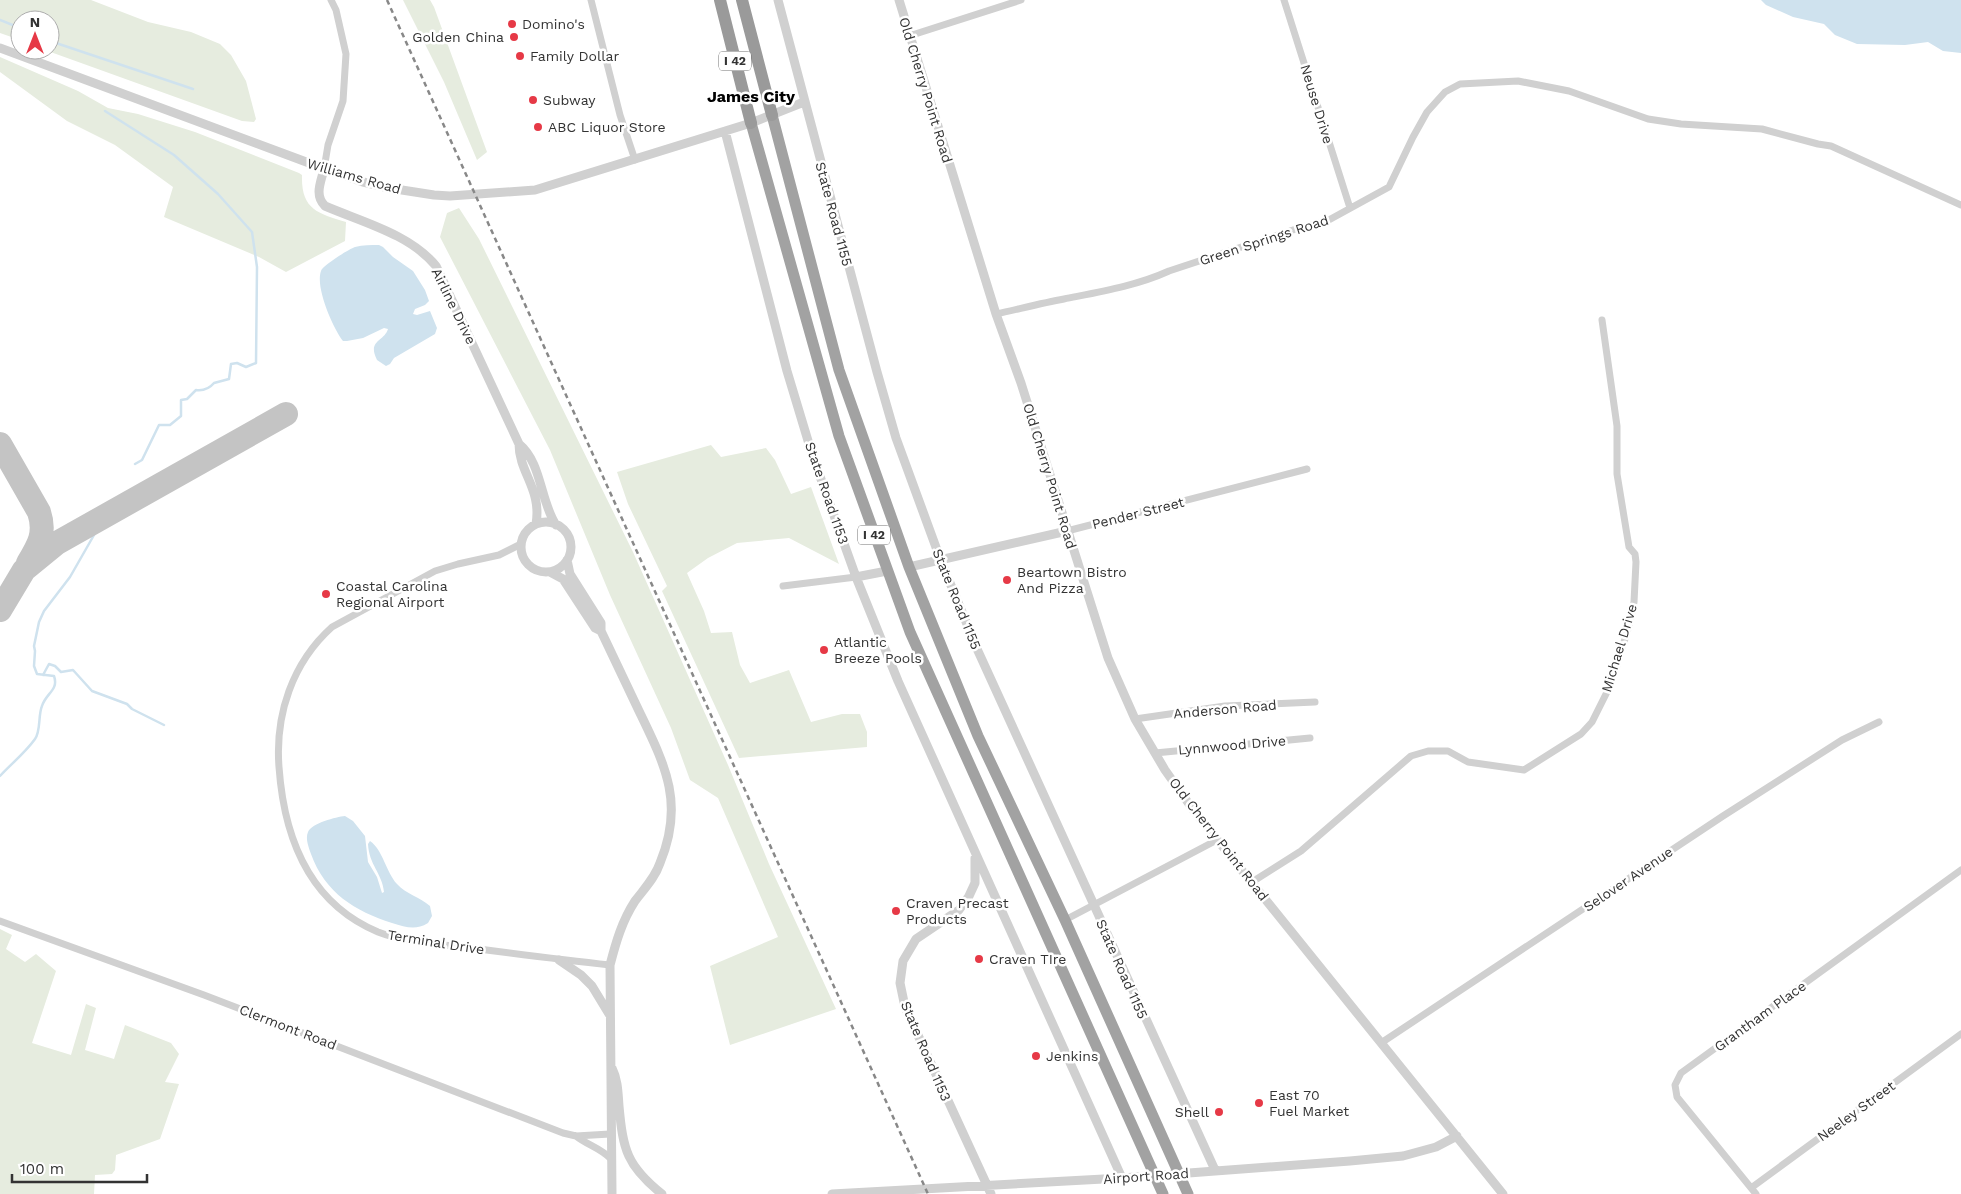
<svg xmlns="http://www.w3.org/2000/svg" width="1961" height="1194" viewBox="0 0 1961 1194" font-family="'Work Sans',sans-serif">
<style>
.green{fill:#e6ecdf}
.water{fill:#cfe2ee}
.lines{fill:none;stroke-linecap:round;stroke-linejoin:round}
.stream{stroke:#cfe2ee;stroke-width:2.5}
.taxiway{stroke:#c4c4c4;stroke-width:24}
.minor{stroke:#d0d0d0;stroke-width:7}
.tertiary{stroke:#d0d0d0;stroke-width:9}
.trunk{stroke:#a2a2a2;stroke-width:11}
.motorway{stroke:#9a9a9a;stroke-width:12}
.rail{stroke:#888;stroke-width:2.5;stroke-dasharray:5 4;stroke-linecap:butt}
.poi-dot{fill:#e63946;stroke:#fff;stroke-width:2}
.labels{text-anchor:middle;stroke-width:5;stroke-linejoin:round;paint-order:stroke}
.shield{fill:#fff;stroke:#707070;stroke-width:1}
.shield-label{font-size:12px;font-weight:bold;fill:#333}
.poi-label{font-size:14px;fill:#333;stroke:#fff;text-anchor:start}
.street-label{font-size:14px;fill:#333;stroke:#fff}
.quarter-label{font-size:16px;font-weight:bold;fill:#000;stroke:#fff}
</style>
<rect width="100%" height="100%" fill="#fff"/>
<path class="green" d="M0,0h91l57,22 43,10 29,12 11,11 15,26 10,38 -2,3 -12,-1 -197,-71h5v-30h-30v20l-20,-7z
M403,0h27l4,7 53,145 -10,8 -33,-78z
M0,57l78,34 30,17 30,6 57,18 104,41 3,2c-1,34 15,38 44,47l-1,19 -59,31 -27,-15 -95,-40 9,-30 -58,-42 -48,-24 -67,-49z
M459,208l20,31 154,313 95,213 41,99 67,145 -106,36 -20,-79 68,-29 -60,-139 -28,-18 -19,-52 -61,-133 -60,-145 -110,-213 7,-24z
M711,445l10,12 45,-9 9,12 16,34 20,-7 28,77 -50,-26 -52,5 -29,15 -21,15 17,38 7,22 21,-1 8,33 10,18 39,-13 22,52 31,-8h18l7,18v15l-128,11 -77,-167 5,-5 -39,-82 -11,-32z
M0,929l12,6 -6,14 19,13 11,-8 20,17 -24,72 39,12 15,-51 10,4 -11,42 29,9 11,-34 46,18 8,11 -14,28 14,2 -19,55 -44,16 -1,15 -3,4 -17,1 -1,19h-94z"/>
<path class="water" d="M1761,0h200v53l-18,-2 -15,-9 -23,3 -48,-1 -22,-9 -11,-11 -31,-7 -27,-12z
M379,245l4,2 10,10 20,14 12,19 4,11 -4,4 -10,4 -2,5 4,1 13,-4 7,17 -2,6 -41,24 -4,6 -4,2 -9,-6c-10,-20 7,-18 11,-31l-4,-1 -21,10 -16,3h-4c-10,-13 -28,-54 -22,-70 1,-5 28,-22 34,-24 8,-2 16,-2 24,-2z
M345,816l8,5 12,15 3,26 9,15 5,16 2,-1c-2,-19 -15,-27 -16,-48l2,-3c13,9 16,31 27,43 9,10 23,13 33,22l2,10 -4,7c-13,8 -22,4 -36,0 -37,-12 -67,-30 -81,-69 -2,-6 -6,-15 -3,-22 4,-9 28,-15 37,-16z"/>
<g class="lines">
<path class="stream" d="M0,20l20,8
M50,41l143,48
M105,111l69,44 44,39 34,38 5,35 -1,96 -10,4 -9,-4 -6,1 -2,15 -15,4c-5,6 -10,8 -18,7l-9,9 -6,1v16l-11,9h-11l-17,35 -7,4
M43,675l6,-11 6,2 6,6 12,-2 19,21 35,13 5,5 32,16
M0,776c11,-12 25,-23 35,-37 6,-8 3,-24 7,-33 4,-13 17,-16 12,-30l-17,-2 -3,-8 1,-15 -1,-5 5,-24 5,-11 26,-34 28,-49"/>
<path class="taxiway" d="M0,444l39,68c7,21 0,33 -11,51
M0,610l24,-40 33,-27 229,-129"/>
<path class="minor" d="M591,0l29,115 15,45
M1284,0l66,208
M909,36l112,-36
M324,169l4,-24 15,-44 3,-47 -10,-44 -5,-10
M996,314c23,-5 46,-11 68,-15 35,-7 72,-13 105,-28l130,-43 28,-7 62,-34 24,-50 14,-25 18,-20 15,-8 58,-3 51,10 79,28 33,5 81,5 56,15 13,2 130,59
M1067,531l240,-62
M521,544l-22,11 -41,9 -23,7 -103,56c-40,36 -57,88 -53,140 5,70 30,136 99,165 28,11 63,12 93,16 46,6 93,12 139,17
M783,586l73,-9
M1135,719l90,-13 90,-4
M1155,753l155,-15
M1252,882l49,-31 110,-95 17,-5h20l20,11 56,8 57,-36 11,-12 20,-40 18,-60 4,-20 2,-40 -1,-8 -6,-7 -12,-73v-48l-15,-106
M1065,920l152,-80
M0,921l204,74 359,138 13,3 34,-2
M1381,1043l342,-227 119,-76 37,-18
M576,1136c11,9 25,12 35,23
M1751,1188l210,-154
M1756,1194l-79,-97 -2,-12 6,-12 280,-203"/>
<path class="tertiary" d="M778,0l99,372 19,66 45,123 37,90 237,519
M899,0l97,314 25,69 87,275 27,61 30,51 29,41 309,383
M0,48l309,115 54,19 26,6 45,7 16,1 85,-6 216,-67 53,-21
M725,131l62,240 25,83 44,123 42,104 224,497
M324,169c-3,13 -10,26 1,37 37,16 85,28 111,60l83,178c0,29 23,45 17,80
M519,444c23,19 21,57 37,81
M521 547a25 25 0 1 1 50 0a25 25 0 1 1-50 0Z
M567,560l3,14 31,49v8c13,27 25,53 38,80 26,54 46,92 21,152 -5,15 -16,26 -25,38 -13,20 -19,41 -25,64l2,229
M909,567l158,-36
M550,572l13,7 32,49 6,3
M856,577l31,-6
M975,858v25l-6,13 -10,14 -43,29 -13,22 -3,22 5,24 86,187
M559,960l22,15 11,11 17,28
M612,1068c6,12 6,25 7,38 4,44 8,60 43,88
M832,1194l290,-16 228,-17 53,-5 33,-9 21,-11"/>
<path class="trunk" d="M772,115l67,255 70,197 69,169 87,184 123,274
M751,123l88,313 71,196 253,562"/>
<path class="motorway" d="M720,0l31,123
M742,0l30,115"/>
<path class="rail" d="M387,0l541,1194"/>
</g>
<g class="poi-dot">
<circle cx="512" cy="24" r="5"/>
<circle cx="514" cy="37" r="5"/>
<circle cx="520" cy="56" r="5"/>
<circle cx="533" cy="100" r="5"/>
<circle cx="538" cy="127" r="5"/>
<circle cx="1007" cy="580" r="5"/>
<circle cx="326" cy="594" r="5"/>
<circle cx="824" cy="650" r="5"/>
<circle cx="896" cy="911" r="5"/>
<circle cx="979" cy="959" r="5"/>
<circle cx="1036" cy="1056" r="5"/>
<circle cx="1259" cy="1103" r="5"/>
<circle cx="1219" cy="1112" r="5"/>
</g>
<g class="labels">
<g class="shield">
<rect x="719" y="51.5" width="32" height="19" rx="4"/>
<rect x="858" y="525.5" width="32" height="19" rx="4"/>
</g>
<g class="shield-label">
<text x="735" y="65">I 42</text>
<text x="874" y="539">I 42</text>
</g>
<g class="poi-label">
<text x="522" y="29">Domino's</text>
<text x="504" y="42" text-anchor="end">Golden China</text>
<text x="530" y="61">Family Dollar</text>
<text x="543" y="105">Subway</text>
<text x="548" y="132">ABC Liquor Store</text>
<text x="1017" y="577">Beartown Bistro<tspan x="1017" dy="16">And Pizza</tspan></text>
<text x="336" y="591">Coastal Carolina<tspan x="336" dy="16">Regional Airport</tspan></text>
<text x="834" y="647">Atlantic<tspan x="834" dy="16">Breeze Pools</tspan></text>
<text x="906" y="908">Craven Precast<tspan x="906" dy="16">Products</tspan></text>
<text x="989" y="964">Craven TIre</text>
<text x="1046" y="1061">Jenkins</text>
<text x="1269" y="1100">East 70<tspan x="1269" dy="16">Fuel Market</tspan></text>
<text x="1209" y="1117" text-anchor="end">Shell</text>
</g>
<g class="street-label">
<text transform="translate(926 90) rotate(73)" y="5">Old Cherry Point Road</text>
<text transform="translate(1317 104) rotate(73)" y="5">Neuse Drive</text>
<text transform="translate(354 176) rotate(16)" y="5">Williams Road</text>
<text transform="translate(834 214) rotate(75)" y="5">State Road 1155</text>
<text transform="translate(1264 240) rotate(-18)" y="5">Green Springs Road</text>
<text transform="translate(454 306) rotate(64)" y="5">Airline Drive</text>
<text transform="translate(1050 476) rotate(73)" y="5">Old Cherry Point Road</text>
<text transform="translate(827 493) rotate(71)" y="5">State Road 1153</text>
<text transform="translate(1138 513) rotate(-14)" y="5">Pender Street</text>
<text transform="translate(957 599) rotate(68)" y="5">State Road 1155</text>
<text transform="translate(1619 648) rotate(-73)" y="5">Michael Drive</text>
<text transform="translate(1225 709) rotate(-5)" y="5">Anderson Road</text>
<text transform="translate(1232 745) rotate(-5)" y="5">Lynnwood Drive</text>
<text transform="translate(1219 839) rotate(52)" y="5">Old Cherry Point Road</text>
<text transform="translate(1628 879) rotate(-34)" y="5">Selover Avenue</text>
<text transform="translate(436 942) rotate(9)" y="5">Terminal Drive</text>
<text transform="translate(1122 969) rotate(66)" y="5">State Road 1155</text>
<text transform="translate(1760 1016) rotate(-36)" y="5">Grantham Place</text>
<text transform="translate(288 1027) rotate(21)" y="5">Clermont Road</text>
<text transform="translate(926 1051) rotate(67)" y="5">State Road 1153</text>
<text transform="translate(1856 1111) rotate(-36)" y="5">Neeley Street</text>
<text transform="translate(1146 1176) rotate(-4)" y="5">Airport Road</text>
</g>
<g class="quarter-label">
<text x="751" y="102">James City</text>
</g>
</g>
<g transform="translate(35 35)"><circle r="24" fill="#ffffff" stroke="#adadad"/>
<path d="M0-4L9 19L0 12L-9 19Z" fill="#e63946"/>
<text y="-8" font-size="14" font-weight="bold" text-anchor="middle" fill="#333333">N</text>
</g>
<path d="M12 1174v8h135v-8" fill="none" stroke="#333333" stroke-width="2.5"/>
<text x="20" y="1174" font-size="15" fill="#333333" stroke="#ffffff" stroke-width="4" paint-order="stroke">100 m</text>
</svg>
